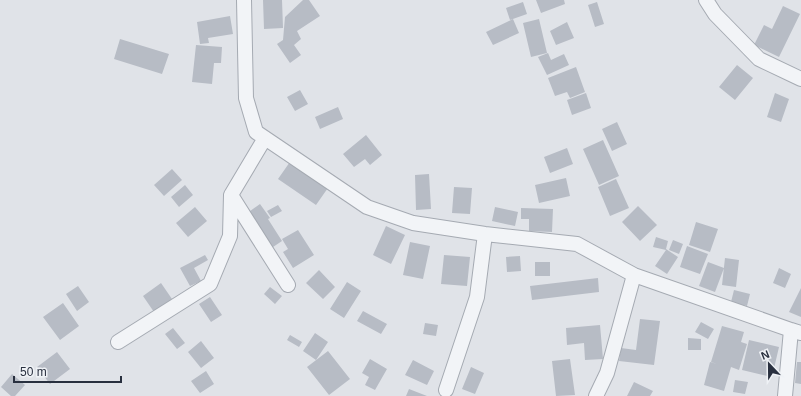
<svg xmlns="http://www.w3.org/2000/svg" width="801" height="396" viewBox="0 0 801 396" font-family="Helvetica,sans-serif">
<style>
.building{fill:#b7bcc5}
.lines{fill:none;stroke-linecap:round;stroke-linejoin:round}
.minor-casing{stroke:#a5aab2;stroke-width:16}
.minor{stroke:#f2f4f7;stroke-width:14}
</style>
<rect width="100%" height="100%" fill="#e0e3e8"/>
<path class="building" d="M263,0h19l1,28 -19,1z
M303,0h6l11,16 -23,15 4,8 -7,6 7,10 -11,8 -13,-19 6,-4 2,-23z
M536,0h28l1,4 -24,9z
M523,2l4,12 -17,6 -4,-12z
M597,2l7,22 -9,3 -7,-22z
M783,6l17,8 -21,43 -25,-12 10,-20 8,4z
M230,16l3,18 -25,4 1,5 -9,1 -3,-22z
M513,19l6,14 -26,12 -7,-13z
M539,19l8,34 -16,4 -8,-34z
M567,22l7,16 -18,7 -6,-14z
M120,39l49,15 -7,20 -48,-15z
M196,45l26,2 -1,16h-7l-2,21 -20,-2z
M548,53l3,7 13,-6 5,11 -22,10 -9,-18z
M737,65l16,13 -18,22 -16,-13z
M576,67l9,25 -15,6 -3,-6 -12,4 -7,-18z
M300,90l8,14 -13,7 -8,-14z
M586,93l5,15 -19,7 -5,-15z
M775,93l14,6 -8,23 -14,-5z
M338,107l5,12 -23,10 -5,-12z
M617,122l10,22 -15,7 -10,-22z
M366,135l16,20 -12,10 -5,-6 -11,8 -11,-13z
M603,140l16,36 -20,9 -16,-36z
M567,148l6,16 -23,9 -6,-16z
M292,159l38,26 -14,20 -38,-26z
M172,169l10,11 -18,16 -10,-11z
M429,174l2,35 -15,1 -1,-35z
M566,178l4,18 -31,7 -4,-18z
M616,179l13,29 -19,8 -12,-29z
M185,185l8,10 -14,12 -8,-10z
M454,187l18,1 -2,26 -18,-1z
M260,204l10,14 -2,1 14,22 -12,8 -24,-35z
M278,205l4,6 -11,6 -4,-6z
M638,206l19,19 -17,16 -18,-19z
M195,207l12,14 -19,16 -12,-14z
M495,207l23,5 -3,14 -23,-5z
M521,208l32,1 -1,23 -23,-1v-12h-8z
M696,222l22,7 -8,23 -21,-7z
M386,226l19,9 -14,29 -18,-9z
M298,230l16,25 -21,13 -10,-16 5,-3 -6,-10z
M656,237l12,4 -2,8 12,8 -11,17 -12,-8 11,-16 -13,-3z
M673,240l10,4 -4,10 -10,-4z
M410,242l20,4 -7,33 -20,-4z
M687,246l21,8 -8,20 -20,-7z
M205,255l3,5 -14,8 7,13 -11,5 -10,-18z
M444,255l26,2 -3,29 -26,-2z
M520,256l1,15 -14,1 -1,-15z
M725,258l14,2 -3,27 -14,-2z
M535,262h15v14h-15z
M708,262l16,6 -9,24 -16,-6z
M779,268l12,6 -6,14 -12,-5z
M319,270l16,17 -12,12 -17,-16z
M598,278l1,14 -67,8 -2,-14z
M347,282l14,9 -17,27 -14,-9z
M161,283l11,16 -18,13 -11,-16z
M78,286l11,16 -12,9 -11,-17z
M270,287l12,9 -7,8 -11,-10z
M801,288v29l-12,-5z
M734,290l16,4 -3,12 -16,-4z
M210,297l12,18 -11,7 -12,-18z
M63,303l16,23 -19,14 -17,-23z
M363,311l24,13 -6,10 -24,-13z
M640,319l20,2 -6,44 -35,-4 2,-13 15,2z
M701,322l13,7 -6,10 -13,-7z
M425,323l13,2 -2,11 -13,-2z
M600,325l3,34 -18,1 -1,-17 -17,2 -1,-17z
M722,326l22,6 -3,10 6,2 -8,26 -8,-3 -7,24 -20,-6 6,-23 7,2 -6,-2z
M173,328l12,15 -8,6 -12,-15z
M315,333l13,9 -12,18 -13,-9z
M290,335l12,7 -3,5 -12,-7z
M688,338l13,1v11h-13z
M749,340l30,7 -7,30 -30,-7z
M201,341l13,17 -13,10 -13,-16z
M328,351l22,28 -21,16 -22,-28z
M57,352l13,17 -20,15 -13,-17z
M370,359l17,10 -12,21 -10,-5 4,-8 -7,-4z
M570,359l5,36 -19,1 -4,-35z
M413,360l21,11 -7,14 -22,-10z
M797,362h4v22l-6,-1z
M471,367l13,6 -9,21 -13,-5z
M206,371l8,13 -14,9 -9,-12z
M12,374l13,11 -10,11h-4l-10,-9z
M735,380l13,2 -3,12 -12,-2z
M634,382l19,9 -3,5h-23z
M409,389l18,7h-21z"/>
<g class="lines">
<g class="minor-casing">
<path id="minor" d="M244,0l2,98 10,34 111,75 46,16 72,11 92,10 57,31 157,55 10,3
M706,0l9,14 44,45 42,20
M231,195l57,90
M118,342l92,-58 20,-48 1,-41 34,-57
M446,390l31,-93 8,-63
M596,396l11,-23 27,-98
M785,396l6,-66"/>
</g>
<use href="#minor" class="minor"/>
</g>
<g transform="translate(769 364) rotate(338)" stroke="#eff2f6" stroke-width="3" paint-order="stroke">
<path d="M0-3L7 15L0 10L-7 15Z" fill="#29303f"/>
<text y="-6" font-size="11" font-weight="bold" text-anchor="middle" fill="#29303f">N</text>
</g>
<path d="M14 376v6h107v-6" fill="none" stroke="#29303f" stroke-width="2"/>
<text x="20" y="376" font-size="12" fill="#29303f" stroke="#eff2f6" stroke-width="3" paint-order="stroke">50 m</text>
</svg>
